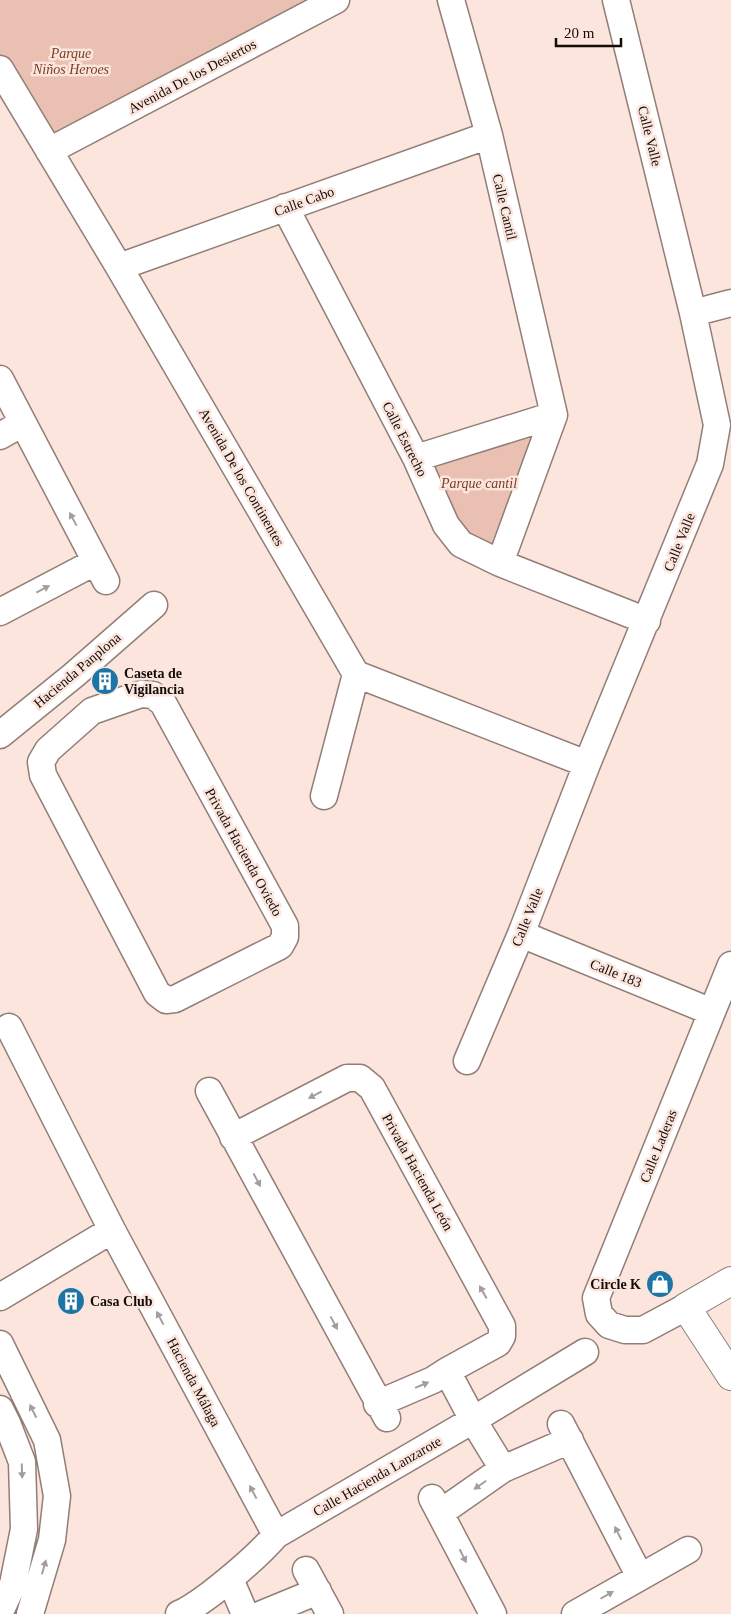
<svg xmlns="http://www.w3.org/2000/svg" width="731" height="1614" viewBox="0 0 731 1614" font-family="'Times New Roman',serif">
<style>
.green{fill:#e9c0b1}
.lines{fill:none;stroke-linecap:round;stroke-linejoin:round}
.street-casing{stroke:#927e77;stroke-width:29}
.secondary-casing{stroke:#927e77;stroke-width:30}
.street{stroke:#fff;stroke-width:26}
.secondary{stroke:#fff;stroke-width:28}
.oneway{fill:#a19e9d}
.labels{text-anchor:middle;stroke-width:5;stroke-linejoin:round;paint-order:stroke}
.park-label{font-size:14px;font-style:italic;fill:#7b3c24;stroke:#fbe5dd}
.street-label{font-size:14px;fill:#130c09;stroke:#fbe5dd}
.poi-label{font-size:14px;font-weight:bold;fill:#130c09;stroke:#fbe5dd;text-anchor:start}
</style>
<rect width="100%" height="100%" fill="#fbe5dd"/>
<path class="green" d="M0,0h321l-274,144 -47,-82z
M542,423l-49,132 -27,-16 -43,-79z"/>
<g class="lines">
<g class="street-casing">
<path id="street" d="M451,0l38,135 65,280 -54,148
M0,69l119,198 237,407 231,90
M49,151l287,-151
M285,207l131,251 30,67 15,19 39,19 147,58
M119,267l370,-132
M693,313l38,-10
M0,379l106,202
M0,436l23,-13
M416,458l138,-43
M0,612l95,-50
M141,694l12,1 10,8 122,223v11l-5,9 -105,53 -9,1 -9,-7 -114,-218 -2,-13 7,-12 44,-39z
M0,735l74,-60 80,-70
M324,796l32,-122
M521,934l191,78
M9,1027l103,203 164,305
M467,1061l54,-127 66,-170 123,-300 7,-39 -24,-112 -77,-313
M209,1091l178,327
M233,1137l114,-59h13l12,10 130,238v10l-4,7 -51,28 -14,9 -56,24
M0,1297l112,-67
M686,1307l-43,23h-18l-16,-5 -10,-11 -3,-16 135,-333
M0,1344l47,96 10,56 -5,44 -22,74
M447,1371l26,49 30,49
M0,1409l7,14 15,39 2,67 -11,55 -13,28
M561,1424l79,153
M432,1498l61,116
M440,1513l63,-44 67,-29
M306,1570l24,44
M230,1579l15,35
M179,1614c12,-5 22,-13 33,-21 23,-18 45,-36 64,-58l197,-115 112,-68
M262,1614l56,-23
M575,1614l113,-64"/>
</g>
<g class="secondary-casing">
<path id="secondary" d="M731,1281l-45,26 45,69"/>
</g>
<use href="#street" class="street"/>
<use href="#secondary" class="secondary"/>
</g>
<defs><path id="oneway-solid" d="M-6-.8H1V-3.2L6.5 0L1 3.2V.8H-6Z" transform="scale(1.25)"/></defs>
<g class="oneway">
<use href="#oneway-solid" transform="translate(73 519) rotate(-118)"/>
<use href="#oneway-solid" transform="translate(43 589) rotate(-28)"/>
<use href="#oneway-solid" transform="translate(315 1095) rotate(152)"/>
<use href="#oneway-solid" transform="translate(257 1180) rotate(62)"/>
<use href="#oneway-solid" transform="translate(483 1292) rotate(-119)"/>
<use href="#oneway-solid" transform="translate(160 1318) rotate(-118)"/>
<use href="#oneway-solid" transform="translate(334 1323) rotate(62)"/>
<use href="#oneway-solid" transform="translate(422 1385) rotate(-23)"/>
<use href="#oneway-solid" transform="translate(33 1411) rotate(-116)"/>
<use href="#oneway-solid" transform="translate(22 1471) rotate(88)"/>
<use href="#oneway-solid" transform="translate(480 1485) rotate(145)"/>
<use href="#oneway-solid" transform="translate(253 1492) rotate(-118)"/>
<use href="#oneway-solid" transform="translate(618 1533) rotate(-117)"/>
<use href="#oneway-solid" transform="translate(463 1556) rotate(63)"/>
<use href="#oneway-solid" transform="translate(44 1567) rotate(-74)"/>
<use href="#oneway-solid" transform="translate(607 1595) rotate(-30)"/>
</g>
<defs>
<g id="building-disc" transform="scale(1.4375)"><circle r="9.5" fill="#1c75a4" stroke="#fbe5dd"/><path d="M-4-6H4V6H1V3H-1V6H-4ZM-2.5-4.3h1.7v1.8h-1.7ZM.8-4.3h1.7v1.8H.8ZM-2.5-1h1.7V.8h-1.7ZM.8-1h1.7V.8H.8Z" fill="#fff"/></g>
<g id="shop-disc" transform="scale(1.4375)"><circle r="9.5" fill="#1c75a4" stroke="#fbe5dd"/><path d="M-5-2.5h2.3a2.7 3.5 0 0 1 5.4 0H5L5.5 6h-11ZM-1.5-2.5h3a1.5 2.3 0 0 0-3 0Z" fill="#fff"/></g>
</defs>
<g fill-rule="evenodd">
<use href="#building-disc" x="105" y="681"/>
<use href="#shop-disc" x="660" y="1284"/>
<use href="#building-disc" x="71" y="1301"/>
</g>
<g class="labels">
<g class="park-label">
<text x="71" y="58">Parque<tspan x="71" dy="16">Niños Heroes</tspan></text>
<text x="479" y="488">Parque cantil</text>
</g>
<g class="street-label">
<text transform="translate(192 76) rotate(-28)" y="5">Avenida De los Desiertos</text>
<text transform="translate(650 136) rotate(76)" y="5">Calle Valle</text>
<text transform="translate(304 201) rotate(-20)" y="5">Calle Cabo</text>
<text transform="translate(505 207) rotate(77)" y="5">Calle Cantil</text>
<text transform="translate(405 439) rotate(63)" y="5">Calle Estrecho</text>
<text transform="translate(242 477) rotate(60)" y="5">Avenida De los Continentes</text>
<text transform="translate(679 542) rotate(-68)" y="5">Calle Valle</text>
<text transform="translate(77 670) rotate(-40)" y="5">Hacienda Panplona</text>
<text transform="translate(244 852) rotate(61)" y="5">Privada Hacienda Oviedo</text>
<text transform="translate(527 917) rotate(-68)" y="5">Calle Valle</text>
<text transform="translate(616 973) rotate(22)" y="5">Calle 183</text>
<text transform="translate(658 1146) rotate(-68)" y="5">Calle Laderas</text>
<text transform="translate(418 1172) rotate(61)" y="5">Privada Hacienda León</text>
<text transform="translate(194 1382) rotate(62)" y="5">Hacienda Málaga</text>
<text transform="translate(377 1476) rotate(-30)" y="5">Calle Hacienda Lanzarote</text>
</g>
<g class="poi-label">
<text x="124" y="678">Caseta de<tspan x="124" dy="16">Vigilancia</tspan></text>
<text x="641" y="1289" text-anchor="end">Circle K</text>
<text x="90" y="1306">Casa Club</text>
</g>
</g>
<path d="M556 38v8h65v-8" fill="none" stroke="#130c09" stroke-width="2.5"/>
<text x="564" y="38" font-size="15" fill="#130c09" stroke="#fbe5dd" stroke-width="4" paint-order="stroke">20 m</text>
</svg>
